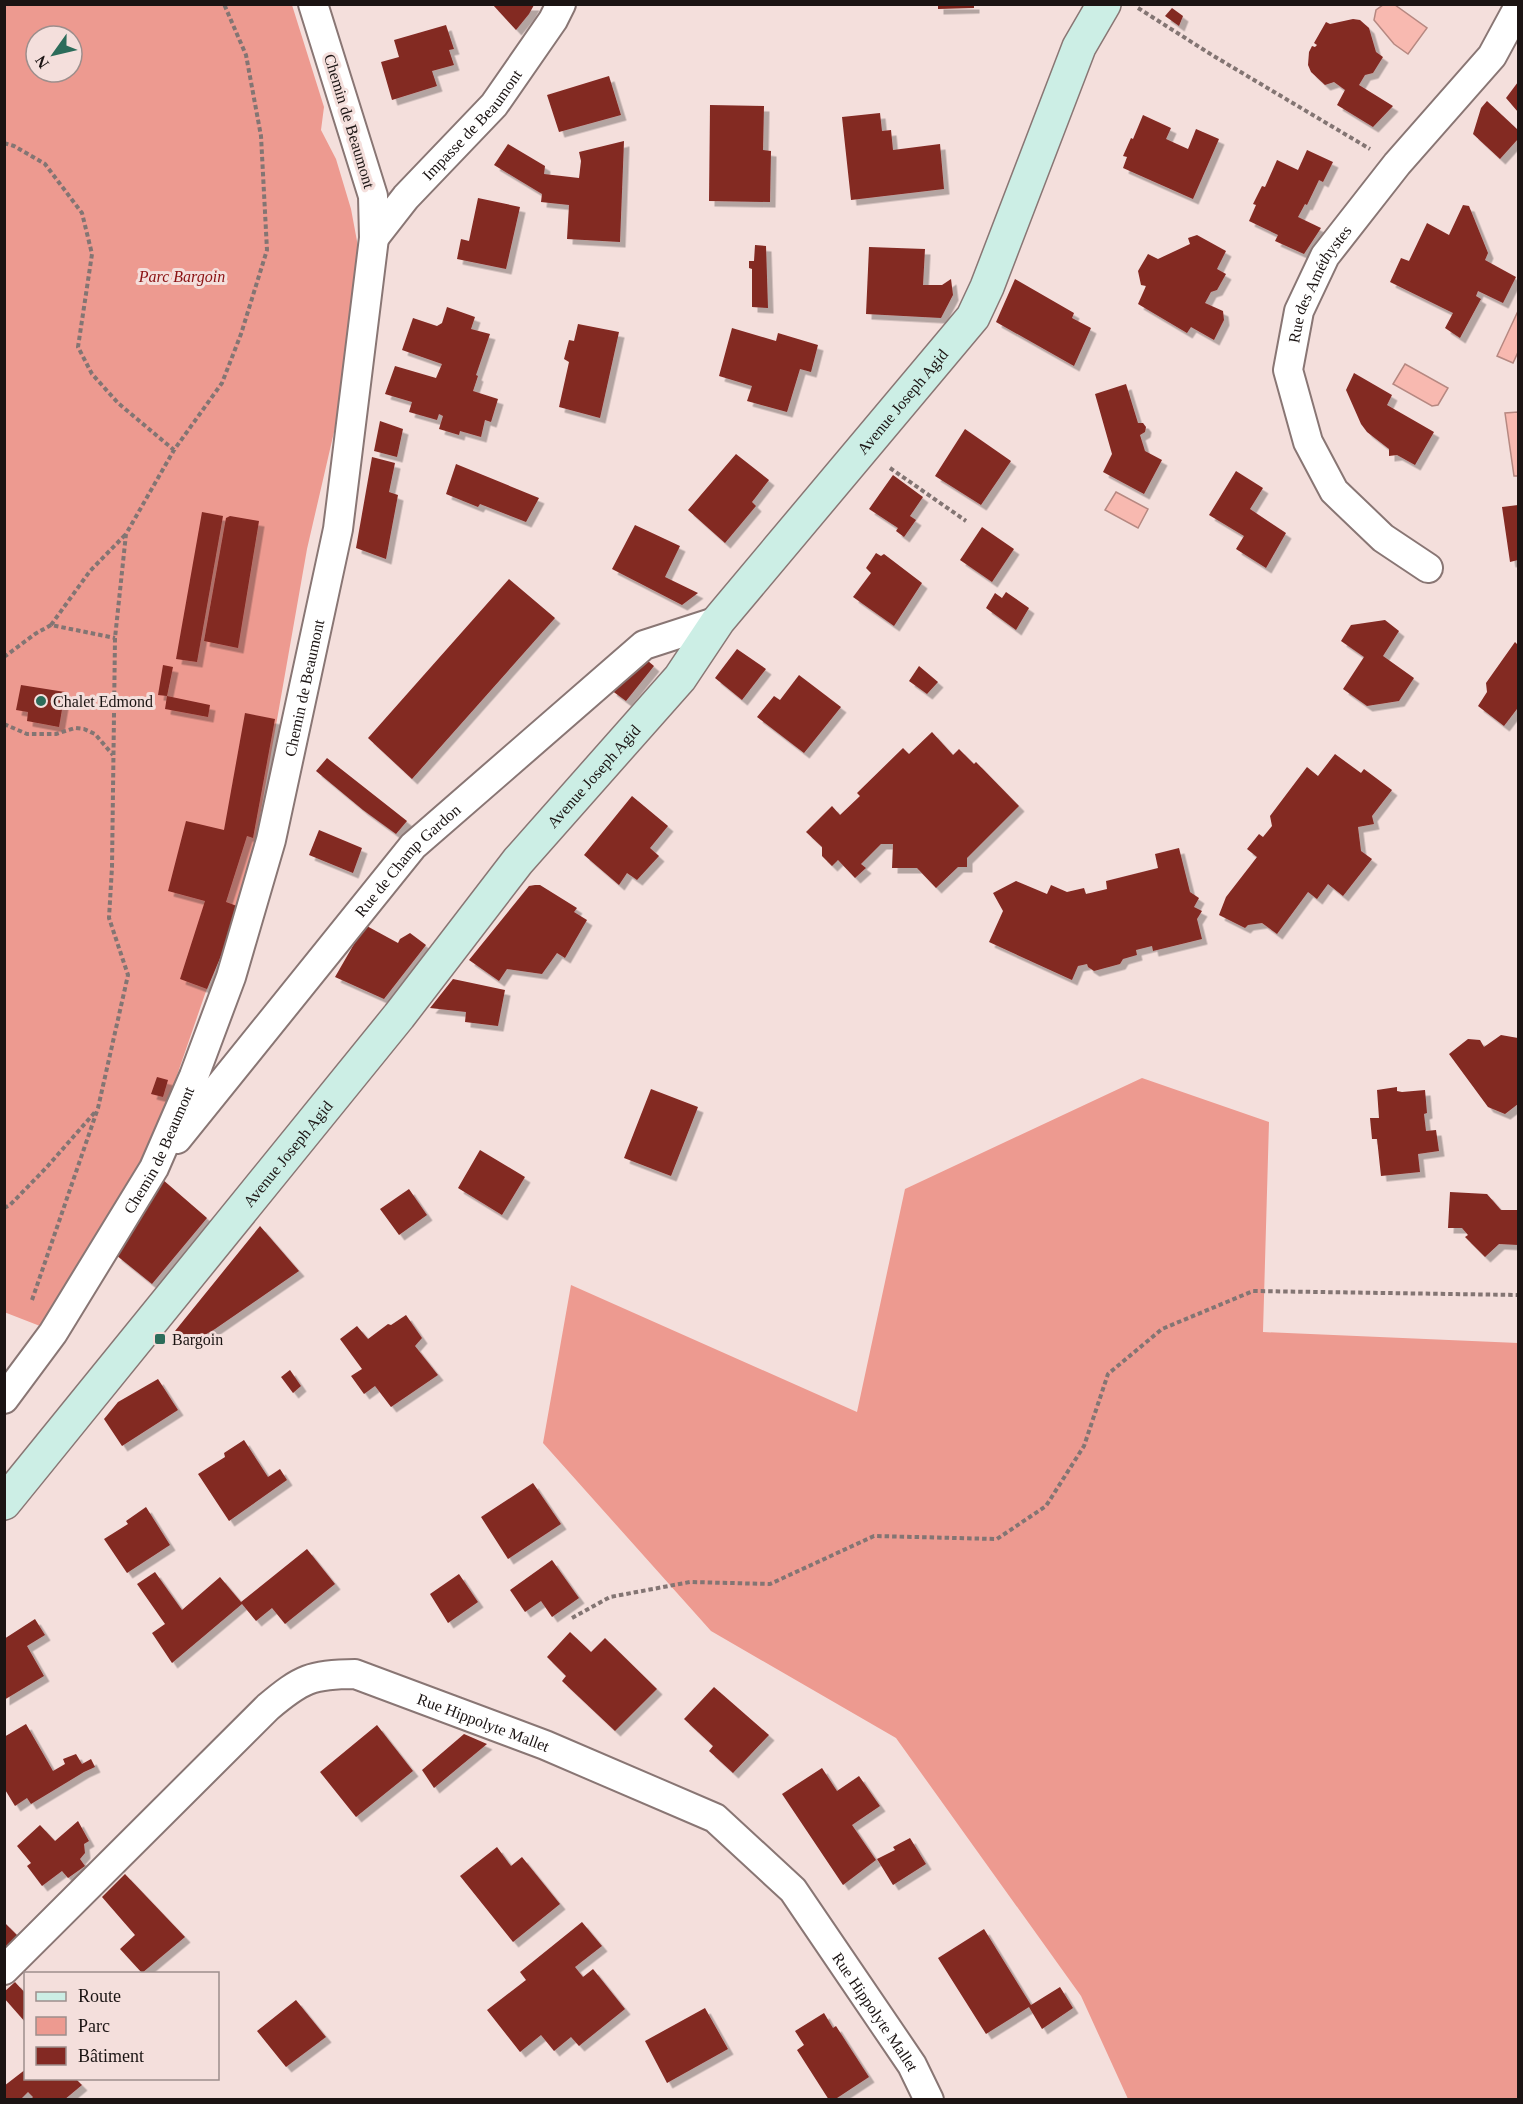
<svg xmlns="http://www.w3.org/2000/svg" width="1523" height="2104" viewBox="0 0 1523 2104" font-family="'Times New Roman',serif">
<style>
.green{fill:#ed9a90;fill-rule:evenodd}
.water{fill:#f8b9b0;stroke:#b68881;stroke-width:1.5}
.building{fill:#832923;filter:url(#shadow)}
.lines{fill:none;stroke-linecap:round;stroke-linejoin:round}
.minor-casing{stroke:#897674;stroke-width:32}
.secondary-casing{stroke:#897674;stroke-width:36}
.path{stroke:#837573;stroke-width:4;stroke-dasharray:4.5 3;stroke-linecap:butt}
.minor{stroke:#fff;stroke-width:28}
.secondary{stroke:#cceee5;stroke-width:33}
.poi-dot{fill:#2c6c5a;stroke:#f4dfdc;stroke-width:2}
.labels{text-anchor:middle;stroke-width:6;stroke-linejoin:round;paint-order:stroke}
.street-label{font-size:16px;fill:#1b1413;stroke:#f4dfdc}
.park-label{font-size:16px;font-style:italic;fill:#8b1213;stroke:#f4dfdc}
.poi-label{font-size:16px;fill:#1b1413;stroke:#f4dfdc;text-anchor:start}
</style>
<defs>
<filter id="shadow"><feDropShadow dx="5.5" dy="5.5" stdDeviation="0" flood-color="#0004"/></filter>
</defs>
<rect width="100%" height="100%" fill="#f4dfdc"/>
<path class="green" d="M4,5h288l32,102 -3,23 15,29 15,50 9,48 -8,97 -45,195 -51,290 -16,69 -35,86 -43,125 -29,57 -93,150 -36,-14zM36,36h36v36h-36z
M1142,1078l127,44 -6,210 255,11v756h-390l-47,-103 -185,-258 -185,-107 -168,-188 28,-158 286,127 48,-223z"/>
<path class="water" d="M1383,5h12l32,23 -19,26 -14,-10 -20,-24 2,-10z
M1518,311v41l-5,11 -16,-7z
M1405,364l43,24 -10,17 -6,1 -39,-22z
M1518,412v64h-4l-9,-63z
M1116,492l32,17 -10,19 -33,-18z"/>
<path class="building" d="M938,4h36v4l-36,1z
M493,5h41l-5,9 -13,16z
M1172,8l11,8 -4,10 -14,-10z
M1353,19l7,1 9,8 7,24 7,5 -10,16 -8,2 -6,10 34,21 -20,21 -36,-22 8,-15 -11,-8 -9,3 -14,-13 -3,-7 1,-13 3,-6 3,1 2,-2 -3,-2 12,-21 4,2z
M446,25l8,24 -5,1 5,15 -22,6 5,15 -45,14 -11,-38 18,-5 -5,-17z
M609,76l12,39 -62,17 -12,-37z
M1518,82v30l-12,-14z
M1487,101l31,29v9l-18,20 -27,-25 8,-26z
M710,105l54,1 -1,44 8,1 -1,51 -61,-1z
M880,113l2,18 9,-1 2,20 47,-6 4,45 -93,11 -9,-83z
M1143,115l28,13 -5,11 22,10 8,-20 23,10 -26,60 -70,-31 4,-11 -4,-1 8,-18 2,1z
M624,141l-4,101 -53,-3 2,-34 -28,-3 1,-8 -48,-29 14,-21 37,22 -1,8 35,4 2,-17 -2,-9z
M1307,150l26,12 -10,20 -4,-2 -12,25 -2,-1 -7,13 23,11 -17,26 -29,-13 3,-6 -29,-14 7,-16 -3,-1 9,-18 3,1 12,-27 21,10z
M478,198l42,9 -14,62 -49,-10 4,-20 8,2z
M1463,205l6,1 19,47 -3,7 31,17 -13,26 -25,-12 -2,5 5,3 -21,39 -15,-10 8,-15 -63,-31 11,-24 8,3 18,-38 22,12z
M1197,235l29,16 -9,18 9,5 -9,16 -6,2 -6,11 18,8 1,9 -10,20 -23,-13 -4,6 -49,-29 8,-18 -5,-1 -3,-14 10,-17 10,5 32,-15 -2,-6z
M755,245l11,1 2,62 -16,-1v-38l-3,-1v-7h5z
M869,247l56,2 -2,36h19l9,-6 2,16 -12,23 -75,-4z
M1015,279l59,34 -2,5 19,10 -17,38 -78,-44z
M447,307l28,10 -4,12 19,5 -14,41 2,1 -5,15 25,8 -7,23 -6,-2 -4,17 -21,-6 -1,4 -20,-6 4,-13 -4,-2 -2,6 -28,-8 3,-10 -27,-8 10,-28 41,12 6,-14 -40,-14 11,-32 24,8 5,-3z
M578,324l41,8 -19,86 -41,-11 10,-45 -5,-3 5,-19 5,1z
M732,328l44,13 2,-8 40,12 -7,27 -11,-3 -13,43 -40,-11 5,-15 -33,-10z
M1354,373l38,22 -5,10 47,27 -19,33 -18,-10 -8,1v-7l-22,-17 -6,-8 -15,-34z
M1126,384l12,39h5l3,4 -1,5 -5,3 5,16 17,9 -18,34 -41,-22 9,-18 -17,-60z
M380,421l23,8 -6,28 -23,-6z
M965,429l46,32 -30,44 -46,-29z
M736,454l33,26 -17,22 4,4 -31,37 -37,-33z
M372,457l23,6 -6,29 9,3 -12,64 -30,-11z
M456,464l83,34 -13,24 -46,-18 -2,3 -32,-13z
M1236,471l27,17 -13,21 36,24 -20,35 -30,-19 8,-13 -35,-21z
M893,475l30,22 -13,19 6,4 -12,17 -8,-6 2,-3 -29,-19z
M1518,505v55l-8,2 -8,-55z
M202,512l21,4 -26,146 -21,-3z
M230,516l29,5 -21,127 -34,-7 22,-123z
M635,525l45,21 -15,31 33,16 -16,12 -70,-36z
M982,527l32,22 -22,33 -32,-22z
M876,553l5,3 3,-2 38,29 -28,43 -41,-29 18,-24 -5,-5z
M509,579l46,39 -143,161 -44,-41z
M1006,592l23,16 -13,22 -30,-22 9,-15 7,5z
M1385,620l14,11 -16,25 31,22 -15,23 -32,5 -24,-17 21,-32 -23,-16 10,-16z
M1515,642l3,3v65l-1,-1 -13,17 -26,-20 9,-14 -1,-9z
M737,649l29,20 -24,31 -27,-22z
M648,661l6,5 -28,35 -15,-11z
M163,665l10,2 -6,29 -9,-1z
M919,666l19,16 -11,12 -18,-13z
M799,675l42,32 -37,46 -47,-36 17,-21 6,4z
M21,685l44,7 -6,35 -32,-6 1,-9 -12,-2z
M167,696l43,9 -2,12 -43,-8z
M245,713l30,6 -22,119 -6,-2 -21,66 11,4 -14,45 -16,38 -27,-10 25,-78 -37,-10 18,-70 38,9z
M932,732l21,23 6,-6 15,15 2,-2 43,44 -52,52v9h-9l-22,21 -19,-20h-25l1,-24h-12l-20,20 5,4 -11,10 -17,-18 -6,6 -10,-10v-9l-16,-15 26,-26 8,9 20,-19 -3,-3 46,-45 6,6z
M1335,754l26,19 3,-4 28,21 -20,26 2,8 -16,3 3,24 11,8 -29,37 -15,-12 -11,15 -9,-7 -31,42 -15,-11 -14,2 -3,3 -26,-13 7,-18 31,-40 -10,-8 12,-15 4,3 9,-11 -2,-10 37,-49 11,9z
M327,758l80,63 -11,13 -33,-24 -47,-39z
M632,796l36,30 -18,22 9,8 -22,24 -10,-7 -8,12 -35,-30z
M319,830l43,18 -9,25 -44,-18z
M1179,848l11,44 9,6 -5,9 8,4 -5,8 5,20 -49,12 -1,-5 -16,4 1,5 -14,4 -3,5 -26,7 -6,-4 -1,-3 -9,2 -6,14 -83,-38 14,-31 -10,-18 23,-12 31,13 4,-9 16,7 17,-4 2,6 21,-5 -1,-8 52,-13 -3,-14z
M535,885h5l37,23 -3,4 13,8 -22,38 -8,-5 -15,21 -35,-5 -8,12 -30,-21 60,-74z
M365,925l33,18 2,-4 10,-6 16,12 -42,54 -49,-22z
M453,979l52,11 -7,36 -33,-4 1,-10 -36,-4z
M1501,1035l17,3v66l-13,10 -17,-7 -39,-53 19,-15 12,1 4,7z
M157,1077l11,3 -5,17 -12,-3z
M1397,1087v4l5,1 23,-2 2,23 -3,1 2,17 10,-1 3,21 -21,3 2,18 -39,4 -4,-37h-5l-2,-21h9l-2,-28z
M651,1089l47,18 -27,69 -47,-18z
M480,1150l45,27 -23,38 -44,-27z
M162,1179l45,39 -55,66 -36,-29z
M409,1189l18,26 -28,20 -19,-26z
M1450,1192l37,2 14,16h17v35l-19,-1 -14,13 -20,-20 3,-2 -6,-7h-14z
M260,1226l39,45 -84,58 -26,15 -14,-13z
M406,1315l16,23 -7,8 23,29 -47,32 -16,-21 -11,8 -13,-18 11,-7 -22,-30 17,-13 11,13 20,-15 3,1z
M290,1370l11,16 -8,7 -12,-16z
M158,1379l20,31 -56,36 -18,-27 14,-17z
M244,1440l24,37 12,-8 7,11 -58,41 -31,-47 27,-17 -1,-4z
M533,1483l28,41 -53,35 -27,-42z
M146,1507l24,38 -43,28 -23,-34 24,-15 -2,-3z
M307,1549l28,35 -50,40 -13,-16 -16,13 -14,-17 -70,59 -20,-30 13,-9 -28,-40 18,-12 27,38 38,-33 21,25z
M552,1560l27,38 -27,19 -11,-16 -16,11 -15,-22z
M459,1574l19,28 -30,21 -18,-29z
M35,1619l10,16 -18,11 17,30 -40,24v-61z
M570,1632l21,20 14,-14 52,51 -42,42 -53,-50 4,-5 -19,-19z
M714,1687l55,48 -36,38 -24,-22 4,-5 -29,-27z
M26,1724l27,47 12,-7 -2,-5 13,-5 6,10 9,-5 4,8 -11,5 -53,32 -4,-6 -12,8 -11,-18v-51z
M377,1725l36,46 -57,46 -36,-45z
M464,1734l23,10 -53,44 -12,-18z
M822,1768l15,23 22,-15 21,30 -28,19 24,35 -33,25 -61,-91z
M78,1821l11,20 -5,3 1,9 -5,6 5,7 -17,12 -6,-7 -20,15 -15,-20 4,-3 -14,-17 23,-21 15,16z
M910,1838l16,26 -33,21 -16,-26 18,-9 -2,-3z
M497,1847l14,19 11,-9 38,47 -47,38 -53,-66z
M125,1874l60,63 -43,36 -22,-24 15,-14 -33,-38z
M4,1922l14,14 -14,14z
M582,1922l20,24 -27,21 8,10 10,-8 32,40 -46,37 -8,-9 -17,14 -13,-16 -21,17 -33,-42 39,-30 -6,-8z
M984,1929l47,76 29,-18 13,21 -31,21 -13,-22 -43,27 -48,-76z
M15,1982l11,12v29l-22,-25v-6z
M296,2000l30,37 -40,30 -29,-36z
M705,2008l23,41 -61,34 -22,-42z
M824,2013l9,15 3,-2 33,51 -35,23h-5l-32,-50 7,-5 -9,-14z
M26,2069v10h50l6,6 -18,15h-34l3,-3 -5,-5 -8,8h-16v-14z"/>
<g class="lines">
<g class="minor-casing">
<g id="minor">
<path id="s1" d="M374,238l32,-41 88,-92 59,-85 8,-16"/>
<path id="s2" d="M1428,568l-45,-30 -49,-47 -26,-49 -20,-72 11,-59 26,-55 72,-92 95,-108 26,-48"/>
<path id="s3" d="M177,1139l236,-293 231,-201 74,-24"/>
<path id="s4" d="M4,1399l49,-66 101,-165 40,-92 37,-99 40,-137 67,-311 36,-291 -1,-42 -60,-192"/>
<path id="s5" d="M4,1970l264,-263c33,-28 44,-33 87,-33l190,71 170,73 78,72 119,175 17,35"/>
</g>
</g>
<g class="secondary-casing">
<g id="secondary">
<path id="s6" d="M4,1503l395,-487 119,-155 162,-183 38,-57 255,-304 14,-30 92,-240 25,-43"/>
</g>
</g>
<path class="path" d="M1138,8l74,47 158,94
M4,143l10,3 31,18 37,49 10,41 -14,93 14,27 26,29 56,47
M890,468l76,53
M51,625l39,-54 36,-37
M4,657l31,-23 16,-9 64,13
M4,724l23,10h29l19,-6 9,1 11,5 18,21
M4,1208l6,-3 36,-37 50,-57
M32,1300l66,-192 30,-133 -19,-57 3,-51 3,-229 11,-104 48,-84 48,-67 19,-49 26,-84 -6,-114 -15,-81 -22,-51
M572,1618l38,-21 80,-15 80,2 104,-48 123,3 49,-33 38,-60 24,-72 54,-45 91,-38 265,4"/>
<use href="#minor" class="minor"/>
<use href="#secondary" class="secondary"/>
</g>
<g class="poi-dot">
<circle cx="41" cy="701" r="6"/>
<rect x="154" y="1333" width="12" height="12" rx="3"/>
</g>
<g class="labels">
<g class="street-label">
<text transform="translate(350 121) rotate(73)" y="6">Chemin de Beaumont</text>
<text dy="6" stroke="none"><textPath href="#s1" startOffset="150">Impasse de Beaumont</textPath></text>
<text dy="6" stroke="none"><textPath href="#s2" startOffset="345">Rue des Améthystes</textPath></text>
<text dy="6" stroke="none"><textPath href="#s6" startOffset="1422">Avenue Joseph Agid</textPath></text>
<text dy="6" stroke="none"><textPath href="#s4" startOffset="780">Chemin de Beaumont</textPath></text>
<text dy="6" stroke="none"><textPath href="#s6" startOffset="936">Avenue Joseph Agid</textPath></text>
<text dy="6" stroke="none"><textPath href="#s3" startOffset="362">Rue de Champ Gardon</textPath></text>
<text dy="6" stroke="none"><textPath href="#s4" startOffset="294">Chemin de Beaumont</textPath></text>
<text dy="6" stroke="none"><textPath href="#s6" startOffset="450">Avenue Joseph Agid</textPath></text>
<text dy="6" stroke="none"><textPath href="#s5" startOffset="606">Rue Hippolyte Mallet</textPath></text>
<text dy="6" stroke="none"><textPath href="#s5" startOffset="1110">Rue Hippolyte Mallet</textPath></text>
</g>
<g class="park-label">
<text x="182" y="282">Parc Bargoin</text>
</g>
<g class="poi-label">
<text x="53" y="707">Chalet Edmond</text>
<text x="172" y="1345">Bargoin</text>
</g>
</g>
<rect width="1523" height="2104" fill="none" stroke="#1b1413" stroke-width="12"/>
<rect x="24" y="1972" width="195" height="108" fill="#f4dfdc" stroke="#9d8e8c" stroke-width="1.5"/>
<rect x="36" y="1992" width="30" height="9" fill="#cceee5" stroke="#9d8e8c" stroke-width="1.5"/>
<text x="78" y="2002" font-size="18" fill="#1b1413">Route</text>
<rect x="36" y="2017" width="30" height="18" fill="#ed9a90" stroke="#9d8e8c" stroke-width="1.5"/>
<text x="78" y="2032" font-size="18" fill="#1b1413">Parc</text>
<rect x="36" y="2047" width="30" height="18" fill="#832923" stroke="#9d8e8c" stroke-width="1.5"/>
<text x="78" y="2062" font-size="18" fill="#1b1413">Bâtiment</text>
<g transform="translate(54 54) rotate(236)"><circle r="28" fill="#f4dfdc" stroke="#9d8e8c" stroke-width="1.5"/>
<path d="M0-4.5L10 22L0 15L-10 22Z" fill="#2c6c5a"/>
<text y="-9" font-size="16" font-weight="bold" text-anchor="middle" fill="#1b1413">N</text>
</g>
</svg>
